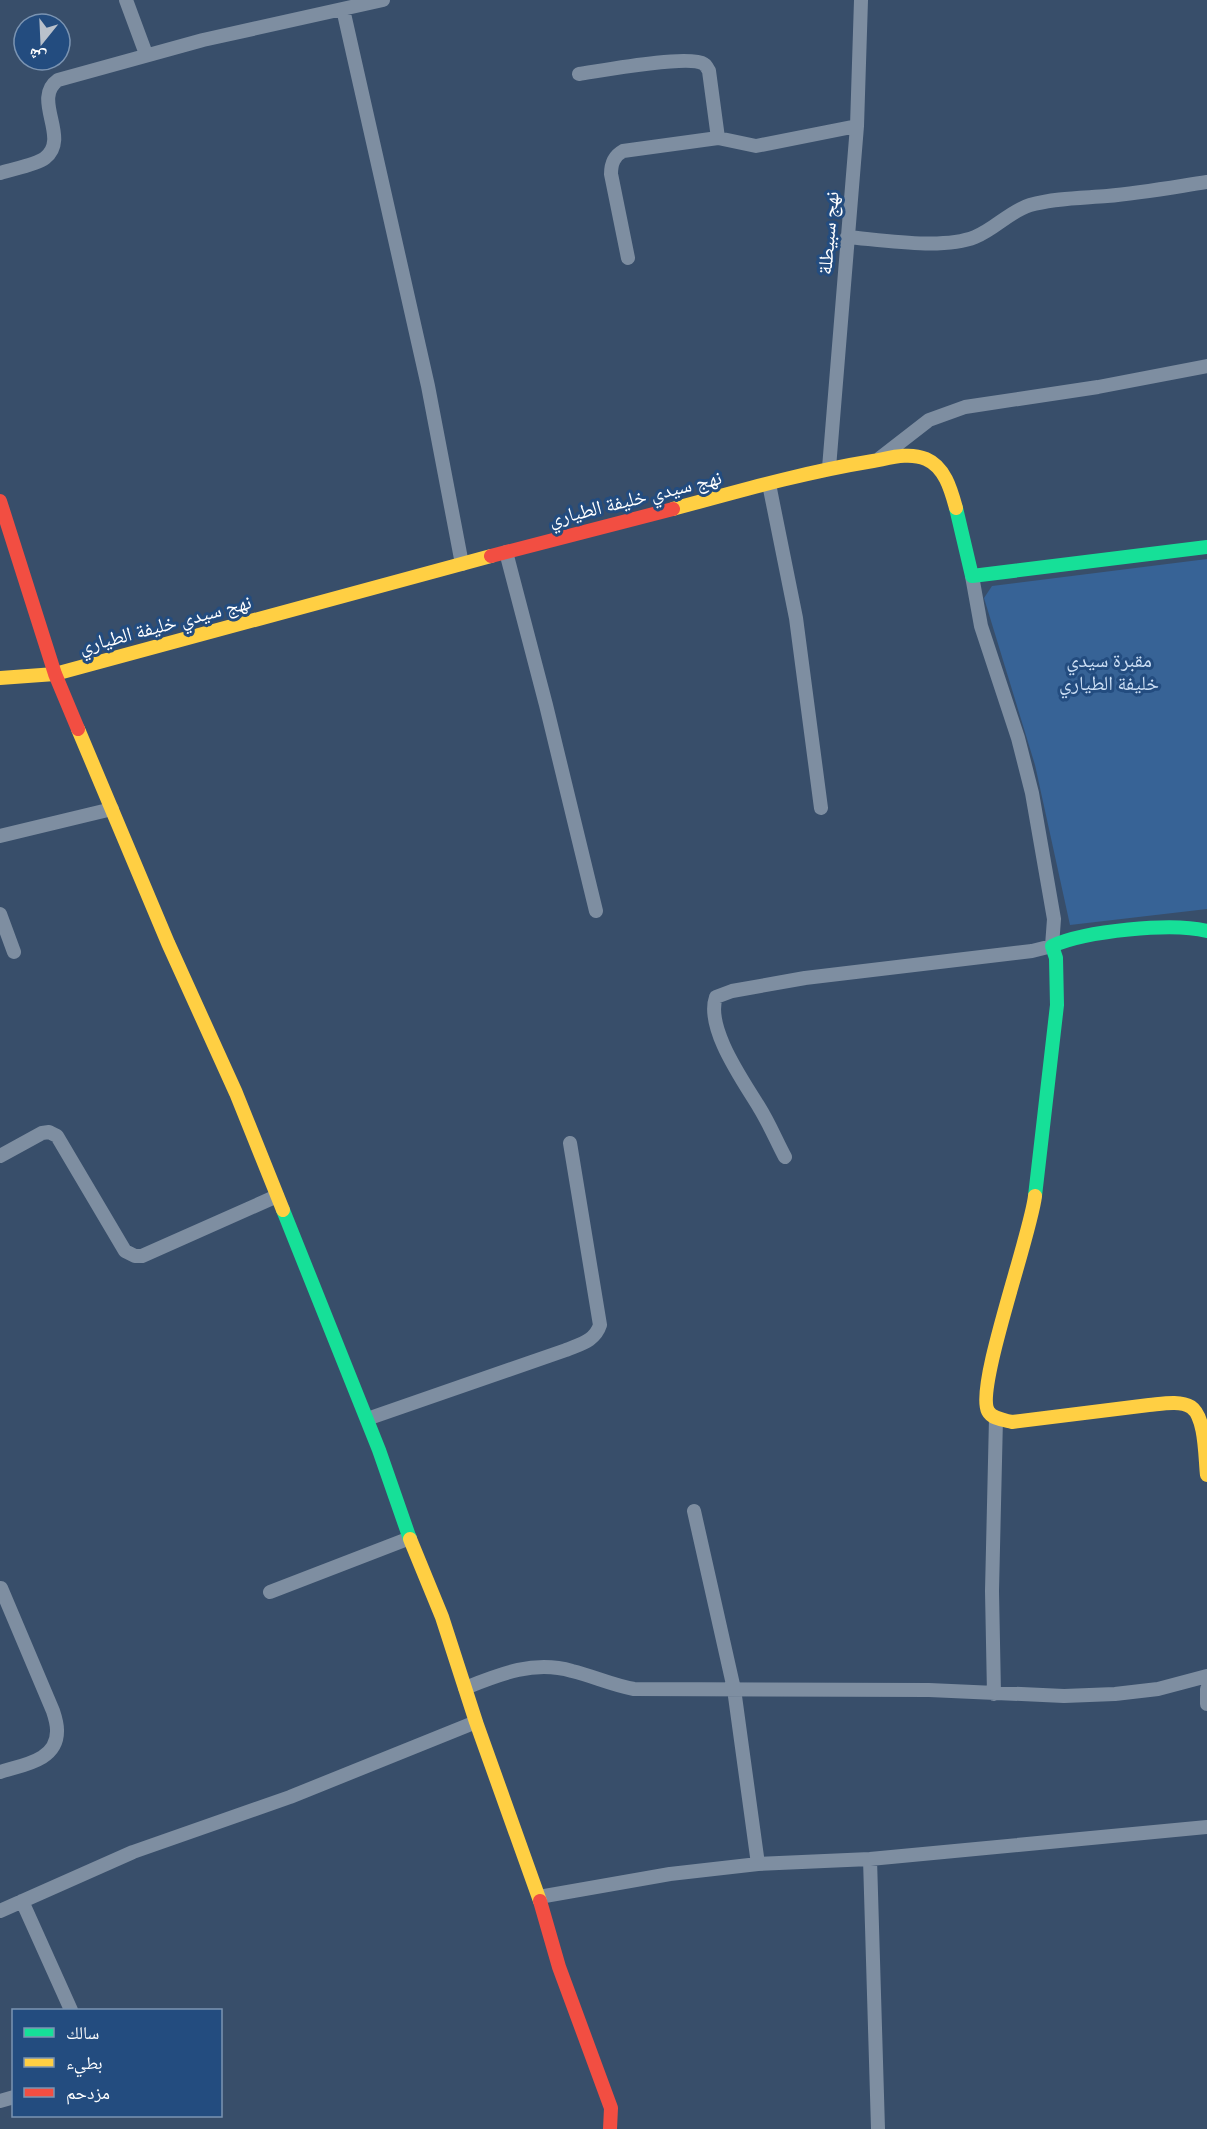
<svg xmlns="http://www.w3.org/2000/svg" width="1207" height="2129" viewBox="0 0 1207 2129" font-family="Cabin,'Noto Naskh Arabic',sans-serif">
<style>
.green{fill:#376396}
.lines{fill:none;stroke-linecap:round;stroke-linejoin:round}
.street{stroke:#7e8ea1;stroke-width:14}
.fast{stroke:#16e098;stroke-width:14}
.slow{stroke:#ffcf43;stroke-width:14}
.jam{stroke:#f24e42;stroke-width:14}
.labels{text-anchor:middle;stroke-width:6;stroke-linejoin:round;paint-order:stroke}
.street-label{font-size:20px;fill:#fff;stroke:#234c7f}
.park-label{font-size:20px;fill:#ccdff5;stroke:#234c7f}
</style>
<rect width="100%" height="100%" fill="#384e6a"/>
<path class="green" d="M1207,559v350l-137,16 -35,-160 -51,-167 8,-12z"/>
<g class="lines">
<path class="street" d="M126,0l20,54
M343,9l85,377 34,178
M579,74c21,-3 110,-20 125,-10 1,0 4,5 5,7l9,67
M0,173c12,-4 36,-8 45,-15 26,-20 -14,-59 13,-78l145,-40 180,-40
M847,237c36,3 96,13 128,0 20,-8 35,-26 55,-32 25,-7 52,-7 77,-9 34,-3 67,-9 100,-14
M628,258l-17,-84c0,-11 3,-18 12,-23l95,-13 38,8 101,-20
M880,458l49,-38 36,-13 133,-20 109,-21
M829,468l28,-342 4,-126
M769,484l27,134 25,190
M506,552l40,153 50,206
M0,836l112,-27
M0,914l14,38
M0,1156l42,-23 7,-1 8,4 68,115 10,5h7l135,-60
M785,1157c-9,-17 -16,-34 -26,-50 -15,-25 -54,-79 -43,-110l16,-6 73,-13 227,-27 20,-5 2,-27 -22,-126 -14,-55 -37,-112 -9,-50
M367,1419l199,-69c14,-6 29,-9 34,-25l-30,-182
M694,1511l40,178 24,175
M270,1592l140,-54
M465,1688c35,-14 69,-28 107,-17 21,5 40,14 62,18l295,1 135,6 51,-2 43,-5 49,-13
M1207,1689v15
M994,1694l-2,-103 4,-173
M0,1772c22,-7 58,-11 57,-42 0,-6 -2,-13 -4,-19l-52,-123
M870,1859l8,270
M539,1897l131,-23 88,-10 112,-5 337,-32
M22,1901l49,109
M0,1911l133,-59 157,-55 186,-75
M0,2101l14,-4"/>
<path class="fast" d="M956,508l16,68 235,-29
M1035,1196l22,-191 -1,-47 -4,-12c33,-15 120,-24 155,-15
M283,1210l96,240 31,89"/>
<path class="slow" d="M673,509c66,-18 132,-37 200,-48 17,-3 36,-9 53,-2 19,8 25,31 30,49
M0,678l55,-4 436,-118
M78,729l90,214 68,150 47,117
M1035,1196c-4,38 -60,192 -47,215 4,8 16,9 24,11l137,-17c12,-1 31,-5 42,2 15,10 14,52 16,68
M410,1539l32,78 34,105 64,179"/>
<path class="jam" d="M0,501l55,173 23,55
M491,556l182,-47
M540,1901l19,66 52,141 -1,21"/>
</g>
<g class="labels">
<g class="street-label">
<text transform="translate(828 233) rotate(-85)" y="7">نهج سبيطلة</text>
<text transform="translate(635 498) rotate(-14)" y="7">نهج سيدي خليفة الطياري</text>
<text transform="translate(165 624) rotate(-15)" y="7">نهج سيدي خليفة الطياري</text>
</g>
<g class="park-label">
<text x="1109" y="667">مقبرة سيدي<tspan x="1109" dy="23">خليفة الطياري</tspan></text>
</g>
</g>
<rect x="12" y="2009" width="210" height="108" fill="#234c7f" stroke="#7b94b2" stroke-width="1.5"/>
<rect x="24" y="2028" width="30" height="9" fill="#16e098" stroke="#7b94b2" stroke-width="1.5"/>
<text x="66" y="2039" font-size="18" fill="#ffffff">سالك</text>
<rect x="24" y="2058" width="30" height="9" fill="#ffcf43" stroke="#7b94b2" stroke-width="1.5"/>
<text x="66" y="2069" font-size="18" fill="#ffffff">بطيء</text>
<rect x="24" y="2088" width="30" height="9" fill="#f24e42" stroke="#7b94b2" stroke-width="1.5"/>
<text x="66" y="2099" font-size="18" fill="#ffffff">مزدحم</text>
<g transform="translate(42 42) rotate(198)"><circle r="28" fill="#234c7f" stroke="#7b94b2" stroke-width="1.5"/>
<path d="M0-4.5L10 22L0 15L-10 22Z" fill="#b9c1cb"/>
<text y="-9" font-size="16" font-weight="bold" text-anchor="middle" fill="#ffffff">ش</text>
</g>
</svg>
